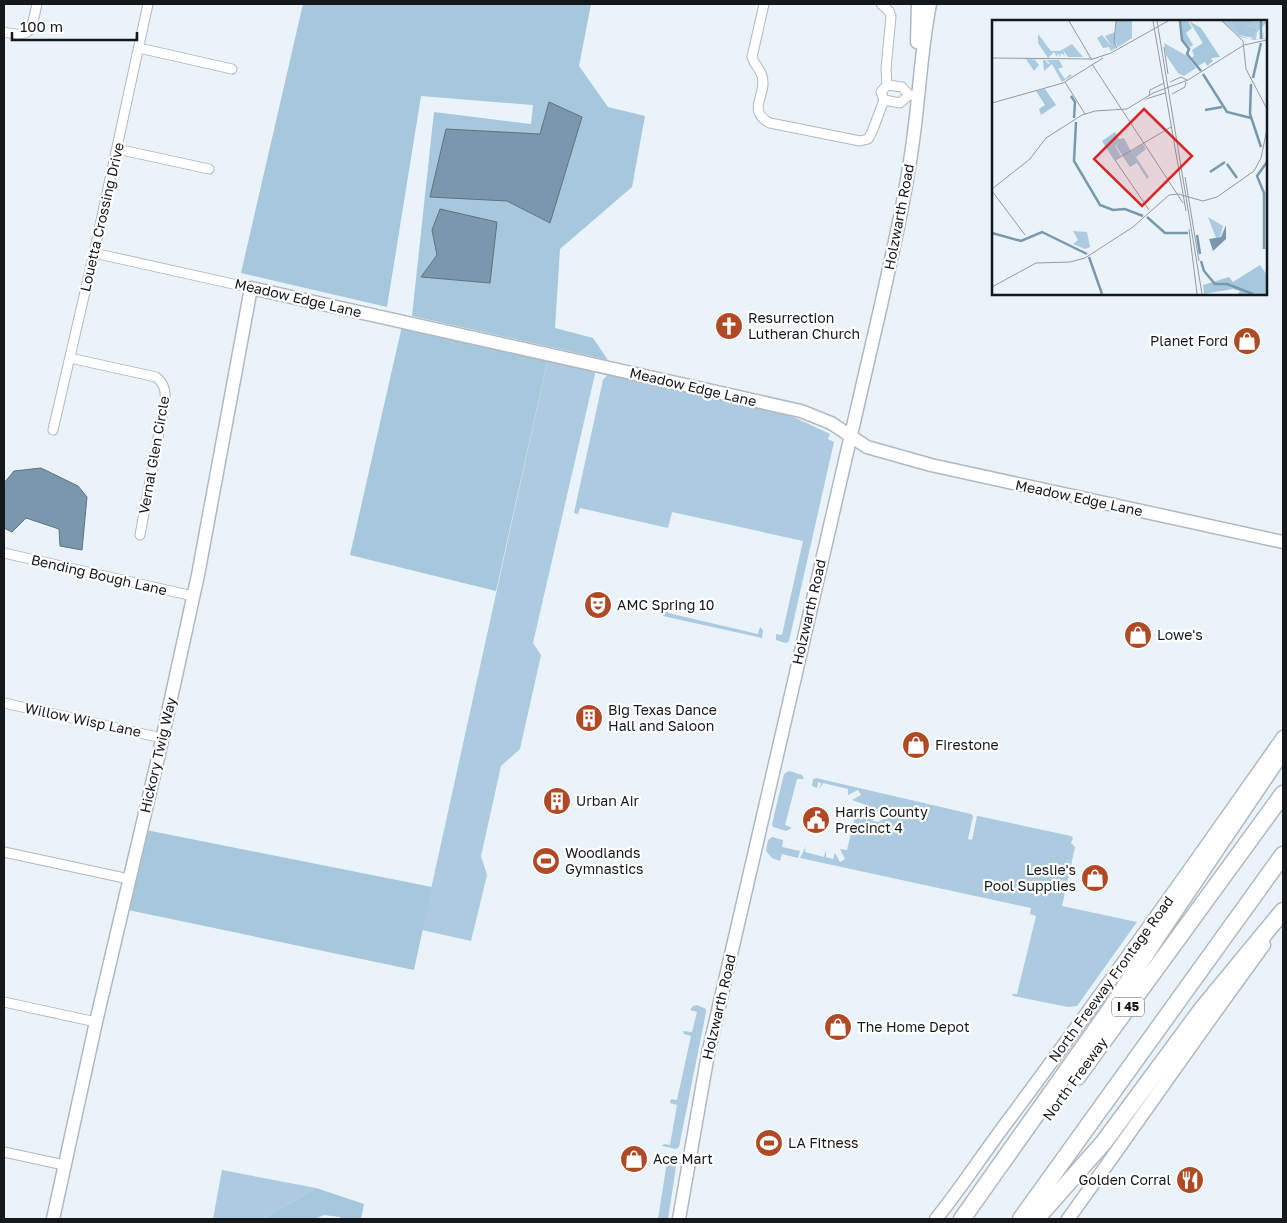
<svg xmlns="http://www.w3.org/2000/svg" width="1287" height="1223" viewBox="0 0 1287 1223" font-family="'Golos Text',sans-serif">
<style>
.green{fill:#accae0}
.forest{fill:#a7c7dd;fill-rule:evenodd}
.water{fill:#7a98ad;stroke:#5c7281}
.lines{fill:none;stroke-linecap:round;stroke-linejoin:round}
.street-casing{stroke:#b1b9c0;stroke-width:11}
.secondary-casing{stroke:#b1b9c0;stroke-width:15}
.highway-casing{stroke:#b1b9c0;stroke-width:19}
.street{stroke:#fff;stroke-width:9}
.secondary{stroke:#fff;stroke-width:12}
.highway{stroke:#fff;stroke-width:16}
.labels{text-anchor:middle;stroke-width:4.5;stroke-linejoin:round;paint-order:stroke}
.shield{fill:#fff;stroke:#5b5d5f;stroke-width:1}
.shield-label{font-size:12px;font-weight:bold;fill:#15181b}
.street-label{font-size:14px;fill:#15181b;stroke:#fff}
.poi-label{font-size:14px;fill:#15181b;stroke:#fff;text-anchor:start}
.inset-river{fill:none;stroke:#7a98ad;stroke-width:2.5}
.inset-road{fill:none;stroke:#949ba0;stroke-width:1}
.view{fill:#d62828;fill-opacity:0.15;stroke:#d62828;stroke-width:2.5}
.inset-edge{fill:none;stroke:#15181b;stroke-width:2.5}
</style>
<rect width="100%" height="100%" fill="#e9f3f9"/>
<path class="green" d="M548,358l44,10 3,6 -62,269 8,12 -21,94 -19,17 -20,90 6,19 -16,66 -49,-11z
M609,373l176,40 45,21 -2,5 6,3 -45,199 -3,2 -10,-3v-6l6,1 21,-94 -131,-29 -4,16 -88,-20 -2,6 -4,-1 29,-133z
M668,606l1,1 -1,6 90,21 2,-7 3,3 -1,8 -99,-22v-7z
M789,771l13,4 2,4h-7l-12,46 7,3 -6,3 -13,-4 -1,-3 12,-50z
M816,778l155,36 2,2 -5,23 4,1 5,-24h1l93,20 2,2 -2,5 4,4 -13,59 75,16 -60,84 -9,1 -55,-11 -1,-2h5l19,-78 -6,-2 1,-6 -231,-50 6,-12 -1,6 19,5 2,-7v7l7,2 2,-6 5,9 5,-3 -5,-10 7,1 10,-42c7,-1 13,3 18,7l-2,6 6,1 5,-4 -10,-10 -22,-8 9,-5 -3,-5 -10,5v-6l-25,-6 -3,6 1,-6 -3,-1 -1,6 -5,-2 1,-7z
M772,837l11,3 -1,7 18,4 -2,7 -16,-4 -2,7 -8,-3 -6,-7 2,-11z
M697,1005l9,4v3l-27,135 -3,2 -14,-3 2,-2 6,1 7,-40 -7,-2v-1l1,-3 6,1 14,-64 -7,-2 -1,-3 9,1 5,-20 -7,-2 3,-4z
M661,1158l10,1 5,8 -8,52h-10l9,-57 -7,-2z
M222,1170l94,18 -53,31h-50z"/>
<path class="forest" d="M303,4h288l-12,62 29,41 37,9 -13,71 -72,62 -5,79 38,10 15,22 -196,-44 22,-204 97,12 2,-19 -112,-9 -34,211 -146,-34zM549,102v121l-42,-22 33,-67zM437,255l53,28 -69,-6z
M402,326l146,32 -52,233 -146,-36z
M146,830l286,57 -18,83 -286,-60z
M316,1188l48,16 -3,15h-20l-1,-2 -16,-2 -9,4h-52z"/>
<path class="water" d="M549,102l33,15 -32,106 -43,-22 -77,-4 16,-68 94,5z
M440,209l57,13 -7,61 -69,-6 16,-22 -5,-25z
M41,468l37,18 9,11 -5,53 -22,-4 -1,-17 -33,-11 -14,14 -8,-4v-45l10,-12z"/>
<g class="lines">
<g class="street-casing">
<path id="street" d="M764,4l-12,53c2,7 8,12 10,19 6,19 -17,34 8,47l90,18 8,-2 4,-7 12,-32
M881,4l8,7 2,5 -5,53 1,16
M4,32c30,7 27,-3 33,-28
M139,48l93,21
M909,95l-9,8 -16,-3 -3,-8 6,-7 15,2 7,8 9,1
M117,149l92,20
M94,253l157,35
M70,358l86,19c8,6 10,13 9,23l-25,135
M53,430l41,-177 54,-249
M4,553l189,43
M4,703l158,35
M4,852l125,27
M4,1002l92,20
M4,1152l60,13"/>
</g>
<g class="secondary-casing">
<path id="secondary" d="M917,42l1,-38
M53,1219l43,-197 62,-264 40,-183 53,-287 550,123 30,12 36,24 64,18 352,77
M679,1219l29,-165 173,-749c13,-59 27,-119 34,-180 5,-41 7,-81 15,-121
M936,1219c25,-31 47,-65 71,-97 95,-127 185,-256 276,-385
M1068,1219c66,-91 129,-183 196,-274"/>
</g>
<g class="highway-casing">
<path id="highway" d="M1077,1077l206,-283
M962,1219l148,-209 48,-75 125,-185
M1021,1219l262,-364
M1036,1219l68,-77 99,-134 80,-97"/>
</g>
<use href="#street" class="street"/>
<use href="#secondary" class="secondary"/>
<use href="#highway" class="highway"/>
</g>
<defs>
<g id="church-disc" transform="scale(1.4375)"><circle r="9.5" fill="#b04925" stroke="#fff"/><path d="M-1.2-6h2.4v3.5h3.3v2.4h-3.3V6h-2.4V-.1h-3.3v-2.4h3.3Z" fill="#fff"/></g>
<g id="shop-disc" transform="scale(1.4375)"><circle r="9.5" fill="#b04925" stroke="#fff"/><path d="M-5-2.5h2.3a2.7 3.5 0 0 1 5.4 0H5L5.5 6h-11ZM-1.5-2.5h3a1.5 2.3 0 0 0-3 0Z" fill="#fff"/></g>
<g id="theatre-disc" transform="scale(1.4375)"><circle r="9.5" fill="#b04925" stroke="#fff"/><path d="M-5-5.5Q0-4 5-5.5V0Q5 5 0 6Q-5 5-5 0ZM-3.3-2.5H-1v1.5H-3.3ZM1-2.5H3.3v1.5H1ZM-2.8 1Q0 5.5 2.8 1Z" fill="#fff"/></g>
<g id="building-disc" transform="scale(1.4375)"><circle r="9.5" fill="#b04925" stroke="#fff"/><path d="M-4-6H4V6H1V3H-1V6H-4ZM-2.5-4.3h1.7v1.8h-1.7ZM.8-4.3h1.7v1.8H.8ZM-2.5-1h1.7V.8h-1.7ZM.8-1h1.7V.8H.8Z" fill="#fff"/></g>
<g id="civic-disc" transform="scale(1.4375)"><circle r="9.5" fill="#b04925" stroke="#fff"/><path d="M-.6-6.5H3V-4.5H.6V-3L4-1V1h2V6H-6V1h2V-1L-.6-3ZM-1.2 2.5V6h2.4V2.5Z" fill="#fff"/></g>
<g id="stadium-disc" transform="scale(1.4375)"><circle r="9.5" fill="#b04925" stroke="#fff"/><path d="M0-5a6.5 5 0 1 0 0 10a6.5 5 0 1 0 0-10ZM-3.5-1.8h7v3.6h-7Z" fill="#fff"/></g>
<g id="restaurant-disc" transform="scale(1.4375)"><circle r="9.5" fill="#b04925" stroke="#fff"/><path d="M-5-6h1v4h1v-4h1v4h1v-4h1v5L-1.5 .5V6h-2V.5L-5-1ZM5-6V6H3V1.5H1.5Q1.5-4 5-6Z" fill="#fff"/></g>
</defs>
<g fill-rule="evenodd">
<use href="#church-disc" x="729" y="326"/>
<use href="#shop-disc" x="1247" y="341"/>
<use href="#theatre-disc" x="598" y="605"/>
<use href="#shop-disc" x="1138" y="635"/>
<use href="#building-disc" x="589" y="718"/>
<use href="#shop-disc" x="916" y="745"/>
<use href="#building-disc" x="557" y="801"/>
<use href="#civic-disc" x="816" y="820"/>
<use href="#stadium-disc" x="546" y="861"/>
<use href="#shop-disc" x="1095" y="878"/>
<use href="#shop-disc" x="838" y="1027"/>
<use href="#stadium-disc" x="769" y="1143"/>
<use href="#shop-disc" x="634" y="1159"/>
<use href="#restaurant-disc" x="1190" y="1180"/>
</g>
<g class="labels">
<rect class="shield" x="1112" y="997.5" width="32" height="19" rx="4"/>
<g class="shield-label">
<text x="1128" y="1011">I 45</text>
</g>
<g class="street-label">
<text transform="translate(102 217) rotate(-77)" y="5">Louetta Crossing Drive</text>
<text transform="translate(899 217) rotate(-79)" y="5">Holzwarth Road</text>
<text transform="translate(298 298) rotate(13)" y="5">Meadow Edge Lane</text>
<text transform="translate(693 387) rotate(13)" y="5">Meadow Edge Lane</text>
<text transform="translate(154 455) rotate(-80)" y="5">Vernal Glen Circle</text>
<text transform="translate(1079 498) rotate(12)" y="5">Meadow Edge Lane</text>
<text transform="translate(99 575) rotate(13)" y="5">Bending Bough Lane</text>
<text transform="translate(809 612) rotate(-77)" y="5">Holzwarth Road</text>
<text transform="translate(83 720) rotate(12)" y="5">Willow Wisp Lane</text>
<text transform="translate(158 755) rotate(-77)" y="5">Hickory Twig Way</text>
<text transform="translate(1111 979) rotate(-54)" y="5">North Freeway Frontage Road</text>
<text transform="translate(719 1007) rotate(-77)" y="5">Holzwarth Road</text>
<text transform="translate(1075 1079) rotate(-54)" y="5">North Freeway</text>
</g>
<g class="poi-label">
<text x="748" y="323">Resurrection<tspan x="748" dy="16">Lutheran Church</tspan></text>
<text x="1228" y="346" text-anchor="end">Planet Ford</text>
<text x="617" y="610">AMC Spring 10</text>
<text x="1157" y="640">Lowe's</text>
<text x="608" y="715">Big Texas Dance<tspan x="608" dy="16">Hall and Saloon</tspan></text>
<text x="935" y="750">Firestone</text>
<text x="576" y="806">Urban Air</text>
<text x="835" y="817">Harris County<tspan x="835" dy="16">Precinct 4</tspan></text>
<text x="565" y="858">Woodlands<tspan x="565" dy="16">Gymnastics</tspan></text>
<text x="1076" y="875" text-anchor="end">Leslie's<tspan x="1076" dy="16">Pool Supplies</tspan></text>
<text x="857" y="1032">The Home Depot</text>
<text x="788" y="1148">LA Fitness</text>
<text x="653" y="1164">Ace Mart</text>
<text x="1171" y="1185" text-anchor="end">Golden Corral</text>
</g>
</g>
<g transform="translate(992 20)">
<rect width="275" height="275" fill="#e9f3f9"/>
<path d="M124,1h16v17l-14,9 -3,-6zM230,1h9l8,14 11,4 4,-1 3,-10 -11,-2 3,-5 18,1 -10,10 -1,7 4,1 4,-8 -1,6 4,1 -13,1 -14,-3zM123,12l1,16 -5,3 -2,-4 -6,1 -6,-10 5,-3 10,12 -7,-11zM46,14l13,17h9l12,-7 11,13h-15l-5,-7 2,6 -4,-3 -1,4 -2,-4 -1,4 -3,-5 -6,6 -10,-15zM172,23l23,13 9,12 -12,8 -6,-3 -12,-18zM34,39l19,1 3,4 2,-1 -4,-3h13l4,7 -5,2 7,10 5,-5 2,2 -10,6 -10,-18 -8,7 -1,-11h-8l4,5 -5,6zM151,124l3,5 -10,8 13,20 -2,2 -17,-27zM216,197l15,9 -3,11 -4,1zM81,211l14,1 3,15 -5,2 -12,-5 5,-4z" fill="#accae0"/>
<path d="M189,1h7l4,7 -6,5 7,12 -3,2 -7,-7zM197,1l12,7 19,29 -9,1 2,3 -6,5 -2,-4 -7,4 -7,-8 3,-2 -2,-6 11,-7zM239,1h21l-6,5 11,2 -3,10 -15,-3zM53,69l11,16 -15,10 -2,-6 6,-4 -9,-14zM123,112l4,7 5,-1 13,25 -7,4 -14,-21 3,-4 -4,4 6,10 -7,4 -12,-19zM268,245l7,10v19h-29l2,-3 -7,-2 -29,5 -1,-9 26,-8 4,5z" fill="#a7c7dd"/>
<path d="M234,205v14l-13,12 -4,-12 12,-2z" fill="#7a98ad"/>
<path class="inset-river" d="M188,1l2,19 7,9 -2,5 14,17M269,1v18M211,54l24,38 24,6M261,58l8,-35M259,64l-1,30 11,33M79,76l4,6 -1,16M213,90l17,-3M84,102l-2,39 26,44 13,5 12,-1 18,7M235,144l10,14M218,152l15,-10M155,197l18,16h23M0,213l29,8 21,-9 45,22M205,215l3,19M272,229v-56l-7,-17 10,-14M97,237l13,37M209,241l3,10 11,13h12l26,10"/>
<path class="inset-road" d="M77,1l23,39M124,1l-2,21 3,6M161,1l33,190M165,1l45,273M230,1l21,20 3,28 21,40M172,27l4,27M0,38l101,1 18,-6 57,-32M100,44l91,139M73,62l20,32M178,62l11,-5 6,3M180,74l13,-7 1,-5M157,76l1,-6 14,-7M154,79l19,-6M0,83l71,-20 40,-25M193,157l14,84M0,169l38,-30 16,-21 36,-23 13,-4 32,-2 26,-16 35,-13 56,-35 23,-5M0,171l33,44M157,190l-34,-50 56,-33M197,209l8,65M0,267l44,-24 34,-1 15,-4 48,-31 36,-32 9,-1 25,7 14,-4 37,-26 7,-13 6,-29"/>
<path class="view" d="M152,89l48,47 -50,50 -48,-47z"/>
<rect width="275" height="275" class="inset-edge"/>
</g>
<rect width="1287" height="1223" fill="none" stroke="#15181b" stroke-width="10"/>
<path d="M12 32v8h125v-8" fill="none" stroke="#15181b" stroke-width="2.5"/>
<text x="20" y="32" font-size="15" fill="#15181b" stroke="#ffffff" stroke-width="4" paint-order="stroke">100 m</text>
</svg>
